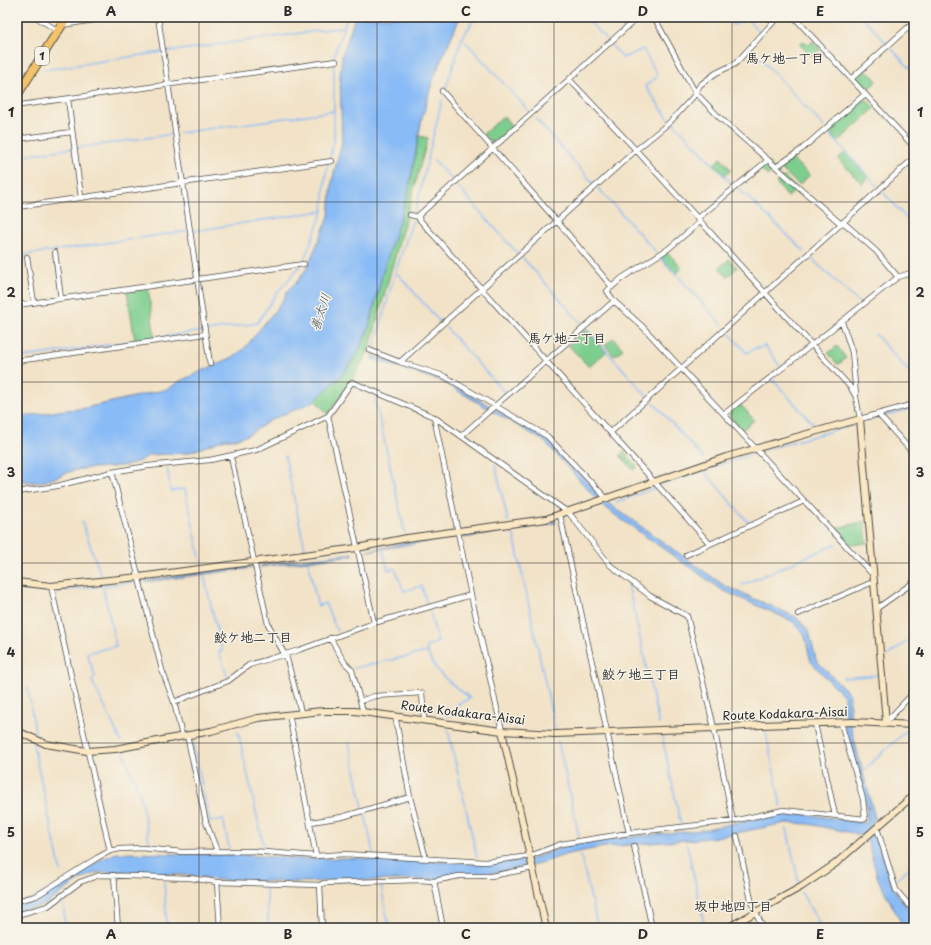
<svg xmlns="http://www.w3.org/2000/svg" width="931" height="945" viewBox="0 0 931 945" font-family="'Playpen Sans','Klee One',sans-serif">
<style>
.green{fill:#7dce8e;stroke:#547c5c}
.water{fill:#89bbf6;stroke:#5a7390}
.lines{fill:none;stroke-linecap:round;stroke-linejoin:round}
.stream{stroke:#89bbf6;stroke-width:1.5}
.street-casing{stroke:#494743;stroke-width:6}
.secondary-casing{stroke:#494743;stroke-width:8}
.highway-casing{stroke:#494743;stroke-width:10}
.street{stroke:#fff;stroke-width:4.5}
.secondary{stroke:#fae7c3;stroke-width:6}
.highway{stroke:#f3c26a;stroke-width:8}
.grid{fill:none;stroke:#2b2b2b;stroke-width:1;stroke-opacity:0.55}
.labels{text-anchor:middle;stroke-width:3;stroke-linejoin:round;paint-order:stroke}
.shield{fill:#f7f3e8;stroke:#686764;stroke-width:1}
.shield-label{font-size:11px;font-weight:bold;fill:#2b2b2b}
.street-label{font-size:12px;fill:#2b2b2b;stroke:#f7f3e8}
.neighbourhood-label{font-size:13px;font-weight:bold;fill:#2b2b2b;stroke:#f7f3e8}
.water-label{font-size:13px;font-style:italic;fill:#475668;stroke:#f7f3e8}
.neatline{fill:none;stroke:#2b2b2b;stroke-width:1.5}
.grid-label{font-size:13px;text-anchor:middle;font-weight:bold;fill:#2b2b2b}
</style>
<rect width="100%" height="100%" fill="#f7f3e8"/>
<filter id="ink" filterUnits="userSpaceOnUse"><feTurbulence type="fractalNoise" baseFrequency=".025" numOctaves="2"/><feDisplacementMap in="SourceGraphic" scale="8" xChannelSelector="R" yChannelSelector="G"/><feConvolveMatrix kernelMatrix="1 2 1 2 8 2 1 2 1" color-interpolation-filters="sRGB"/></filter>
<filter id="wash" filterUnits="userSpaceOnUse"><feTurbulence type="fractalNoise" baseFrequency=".012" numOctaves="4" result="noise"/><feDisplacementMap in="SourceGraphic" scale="16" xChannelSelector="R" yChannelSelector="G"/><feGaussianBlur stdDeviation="0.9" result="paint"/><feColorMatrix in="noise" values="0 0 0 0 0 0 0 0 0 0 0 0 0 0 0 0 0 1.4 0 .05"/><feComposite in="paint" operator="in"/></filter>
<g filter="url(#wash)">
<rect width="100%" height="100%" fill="#f2e3c8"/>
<path class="green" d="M803,41l5,4 5,-4 8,8 -9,8 -13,-13z
M866,69l11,12 -11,10 -10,-10v-3z
M863,100h4l8,8 -37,34 -10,-12z
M504,116l8,12 -17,15 -4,-1 -8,-8z
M419,136l9,2 -59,212 -18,32 -23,32 -14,-14 29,-26 15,-22 11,-25 14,-56 25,-78z
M846,152l22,25 -6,7 -24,-25z
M721,158l10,12 -6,5 -11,-11z
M792,159l18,16 -11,10 -19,-17z
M767,163h2l11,11 -4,4 -5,-5 -4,3 -7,-8z
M785,177l12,12 -9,8 -12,-14 4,-5z
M667,252l15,16 -7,6 -15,-17z
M729,259l8,9 -10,9 -8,-9z
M148,288l7,50 -20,3 -8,-50z
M585,329l21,23 -17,15 -21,-22z
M613,338l10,11 -9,7 -9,-11z
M837,346l9,12 -8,7 -10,-12z
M740,404l14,16 -12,10 -13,-14 1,-4z
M624,451l13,16 -4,3 -13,-15z
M865,521l2,22 -16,2 -14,-17z"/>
<path class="water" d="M355,17h105l-27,62 -11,39 -14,75 -25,78 -14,56 -11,25 -15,22 -30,28 -42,18 -23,15 -14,4h-9l-37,14 -39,2c-17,15 -46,11 -68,14 -17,2 -31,15 -50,13 -5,0 -8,-3 -14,-2v-64c23,0 42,-7 64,-7l87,-20 12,-8 53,-24 11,-8 37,-46 8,-14 8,-7 10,-14 22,-52 3,-35 10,-39 -2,-66 2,-20z
M373,355l70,24 103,59 62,65 117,83 71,31 13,14 7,29 33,33 2,35 24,90 -5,8 6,7 15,50 8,14 15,18v13h-10l-26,-49 -11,-40 -5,-4 -53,-11 -23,-1 -75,15 -107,9 -36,7 -33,11 -49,9 -27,-1 -20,6 -144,3 -77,-2 -28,-5 -85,-3 -9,1 -17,7 -34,25 -28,7v-10c35,-3 65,-37 100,-49l127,2 61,4 46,-1 134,6 46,-5 39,-14 50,-7 82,-8 80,-17 22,1 61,9 2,-2v-14h2l-2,-1 -22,-77 -1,-33 -33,-34 -7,-29 -12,-12 -70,-31 -118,-83 -60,-66 -103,-60 -69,-22z
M555,521l1,2 -92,15 1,-3z
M454,537l-91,15 49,-11z
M352,553l1,2 -93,12 2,-2z
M250,566l2,2 -107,14 1,-2z"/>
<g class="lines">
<path class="stream" d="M585,17l21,22
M725,17l8,8 14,-6 13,14 -4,5
M863,17l24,27
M465,41l64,70
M612,46l11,12 20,-9 14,25
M891,48l23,25
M753,50l71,77
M166,52l178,-25
M333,59l14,-42
M43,70l119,-18
M657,77l-12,9 24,33
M445,91l17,-52 13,-22
M535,118l58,65
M674,123l57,60
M828,132l49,54
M179,133l155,-22
M76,148l98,-14
M28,155l45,-7
M330,157l4,-17v-78
M434,160l18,20
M458,187l60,67
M598,188l59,65
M738,188l66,63
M884,193l30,34
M415,212l27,-112
M193,231l130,-20
M17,256l170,-25
M522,257l60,67
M661,257l61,68
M811,258l48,45
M304,260l19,-49 2,-30 3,-19
M398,274l42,48
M446,328l59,65
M587,329l59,66
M206,331l51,-8 20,-30 23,-27
M729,333l18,20 10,-6 1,2 6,-4 16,21
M875,334l39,43
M374,348l21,-75 18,-53
M17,358l186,-27
M772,379l43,47
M374,395l31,138
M652,401l52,58
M884,416l30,-8
M866,421l10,-3
M764,450l89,-25
M285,456l20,93
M495,464l13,57
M167,468l4,23 14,-2 16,73
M705,472l43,50
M663,484l92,-31
M616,503l41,-16
M82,522l19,54
M514,535l41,194
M383,550l5,20 7,-2 9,23 18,-5 5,18
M308,562l9,40 1,4 7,-3 12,28
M204,576l18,75 -3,1 9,26
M628,584l31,140
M742,585l94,-41
M103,588l13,58 -29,7 8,23 -3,5 29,60
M20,589l28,2
M57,591l78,-9
M430,612l8,30 -12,5c5,24 26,37 44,51l-14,7
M887,656l27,-20
M354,668l73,-16
M843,678l36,-3v-1
M28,688l7,45
M448,717l1,-8
M448,730l29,127
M238,732l26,115
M766,733l15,73
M662,736l19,89
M192,740l18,82 13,-3 6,29
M558,741l21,95
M349,742l14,66
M33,744l28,128
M124,754l16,41 10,51
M865,769l42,-39
M365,814l8,38
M787,829l12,55
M687,845l18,83
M581,856l17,72
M897,879l17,-16
M164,882l3,46
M381,885l8,43
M266,888l3,40
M801,892l21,36
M63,900l2,28"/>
</g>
</g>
<g filter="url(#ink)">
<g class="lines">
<g class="street-casing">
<path id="street" d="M36,17l22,14
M158,17l52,347
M638,17l-219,198v4l291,325
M654,17l41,75 24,25 122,107
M794,17l120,130
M62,25l51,-8
M569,79l67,71 215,238 5,9 4,22 54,-15
M851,79l63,-57
M442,91l115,130 55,66
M68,99l13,98
M17,103l4,2 315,-44
M17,133l7,5 48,-6
M776,167l26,-18 63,-55
M17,207l315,-46
M410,215l9,2
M697,219l71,-59
M700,222l-32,27 -46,29 -15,13 7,10 29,26 230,248
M843,222l33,29 22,26
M55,252l6,47
M27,257l7,46
M17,305l287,-41
M842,322l10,30 4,43
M369,350l31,12 236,-212 34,-28 23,-25 7,-12 16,-12 19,-9 43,-47
M17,361l188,-27
M400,362l44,14 103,60 60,63
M724,414l174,-137 16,-5
M878,414l36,40
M328,416l46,207
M434,417l37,178 31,136
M611,432l303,-274
M461,436l153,-135
M231,457l37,167 19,35 14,53
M112,472l50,198 12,32 8,34
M17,492l40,-6 55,-14 36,-6 62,-6 46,-10 72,-34 24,-34 82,35 27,19 108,77 41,52 40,31 37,20 27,112 19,93
M560,515l69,318
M686,555l118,-54
M17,571l1,11
M51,586l59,265
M876,609l38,-27
M798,614l75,-32
M330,638l15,25 7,7 11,42
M360,701l15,-5 47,-3 2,26
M174,702l54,-21 21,-16 50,-15 75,-27 97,-28
M289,714l27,142
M395,715l15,82 16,62
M886,722l28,-30
M815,724l20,91
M187,735l19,87 11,29
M311,822l31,-5 68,-20
M877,828l19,62 18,21
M737,836l15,68 11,24
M634,846l18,82
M114,875l4,53
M434,881l9,47
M217,882l3,46
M320,885l2,43
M17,901l19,-5 61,-38 13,-7 10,-2 22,-1 40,4 70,-1 64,5 28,-2 141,8 45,-6 31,-12 68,-11 104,-12 50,-11 82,9 -2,-20 -22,-76
M17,915l31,-9 32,-24 20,-7 90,3 27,4 103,3 4,-2 95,-3 15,1 25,-5h32l42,-8"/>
</g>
<g class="secondary-casing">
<path id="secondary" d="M17,582l34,4 88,-9 218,-29 50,-10 139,-19 180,-62 134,-38 26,303
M17,731l29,13 41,7 28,-2 96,-18 47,-13 64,-7h33l147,20 53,3 159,-6 46,-3 93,-3 61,3
M502,731l44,197
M727,928l74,-41 34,-23 79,-69"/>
</g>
<g class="highway-casing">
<path id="highway" d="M17,95l50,-78"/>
</g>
<use href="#street" class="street"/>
<use href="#secondary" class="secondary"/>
<use href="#highway" class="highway"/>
</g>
</g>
<path class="grid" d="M199,17v911M377,17v911M554,17v911M732,17v911M17,202h897M17,382h897M17,563h897M17,743h897"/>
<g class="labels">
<rect class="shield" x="35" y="47" width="14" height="18" rx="3"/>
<g class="shield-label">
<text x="42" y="60">1</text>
</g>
<g class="street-label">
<text transform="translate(463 713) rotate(7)" y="4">Route Kodakara-Aisai</text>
<text transform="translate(785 714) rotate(-2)" y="4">Route Kodakara-Aisai</text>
</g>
<g class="neighbourhood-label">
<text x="785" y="63">馬ケ地一丁目</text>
<text x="567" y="343">馬ケ地二丁目</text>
<text x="253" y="642">鮫ケ地二丁目</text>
<text x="641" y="679">鮫ケ地三丁目</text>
<text x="733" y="911">坂中地四丁目</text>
</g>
<g class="water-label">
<text transform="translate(320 312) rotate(-71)" y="5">善太川</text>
</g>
</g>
<rect width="931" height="945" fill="none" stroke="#f7f3e8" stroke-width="44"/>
<rect x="22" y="22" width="887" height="901" class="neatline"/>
<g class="grid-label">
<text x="111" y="16">A</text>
<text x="288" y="16">B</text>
<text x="466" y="16">C</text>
<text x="643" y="16">D</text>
<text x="820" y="16">E</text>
<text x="11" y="117">1</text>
<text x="920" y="117">1</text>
<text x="11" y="297">2</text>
<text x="920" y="297">2</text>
<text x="11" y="477">3</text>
<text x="920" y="477">3</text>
<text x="11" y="657">4</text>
<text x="920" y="657">4</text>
<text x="11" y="837">5</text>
<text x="920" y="837">5</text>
<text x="111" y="939">A</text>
<text x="288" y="939">B</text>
<text x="466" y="939">C</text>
<text x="643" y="939">D</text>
<text x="820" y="939">E</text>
</g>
</svg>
